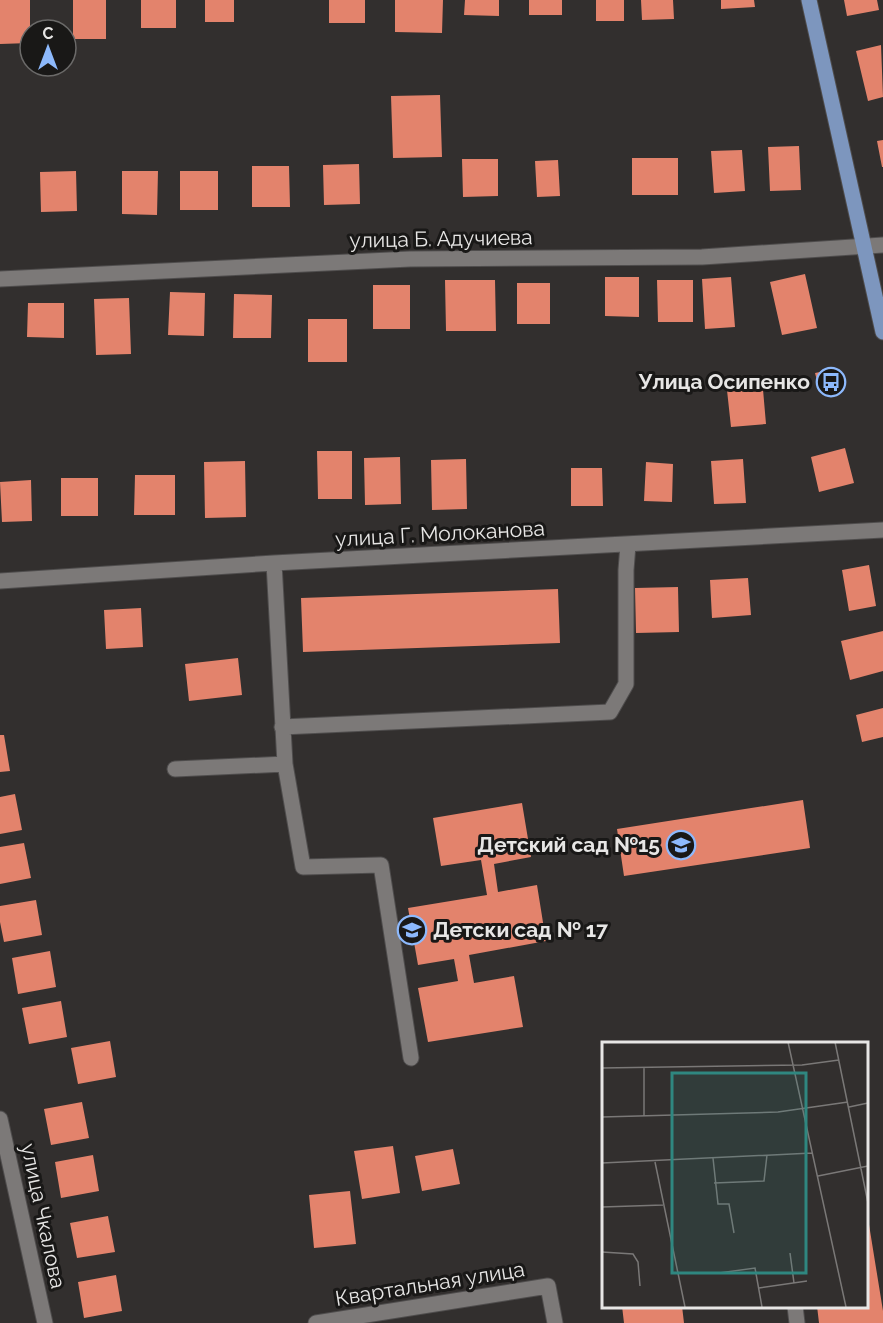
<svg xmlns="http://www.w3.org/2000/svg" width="883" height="1323" viewBox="0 0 883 1323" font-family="Raleway,sans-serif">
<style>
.building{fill:#e3836c}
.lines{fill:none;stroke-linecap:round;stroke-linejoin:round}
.minor-casing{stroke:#4f4d4d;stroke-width:17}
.major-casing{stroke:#4f4d4d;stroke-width:17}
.minor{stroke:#7c7978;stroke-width:15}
.major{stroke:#7d96be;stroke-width:15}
.labels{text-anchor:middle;stroke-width:6;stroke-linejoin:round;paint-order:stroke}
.street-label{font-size:21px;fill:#e7e6e5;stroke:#191817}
.poi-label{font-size:21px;font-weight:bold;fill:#e7e6e5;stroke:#191817;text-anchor:end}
.inset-road{fill:none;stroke:#7a7877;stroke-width:1.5}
.view{fill:#2f8780;fill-opacity:0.15;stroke:#2f8780;stroke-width:3}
.inset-edge{fill:none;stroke:#e7e6e5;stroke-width:3}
</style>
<rect width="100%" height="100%" fill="#322f2e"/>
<path class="building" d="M0,0h30v43l-30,1z
M73,0h33v39h-33z
M141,0h35v28h-35z
M205,0h29v22h-29z
M329,0h36v23h-36z
M395,0h48l-1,33 -47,-1z
M465,0h34v16l-35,-1z
M529,0h33v15h-33z
M596,0h28v21h-28z
M641,0h32l1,19 -32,1z
M721,0h33l1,7 -34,2z
M844,0h33l2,10 -32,6z
M881,45l2,52 -15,4 -12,-50z
M440,95l2,62 -49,1 -2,-62z
M883,140v27h-1l-5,-26z
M799,146l2,44 -31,1 -2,-44z
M742,150l3,41 -31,2 -3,-42z
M632,158h46v37h-46z
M462,159h36v37l-35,1z
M558,160l2,36 -23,1 -2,-36z
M359,164l1,40 -36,1 -1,-40z
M252,166h37l1,41h-38z
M76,171l1,40 -36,1 -1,-40z
M122,171h36l-1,44 -35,-1z
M180,171h38v39h-38z
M805,274l12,54 -35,7 -12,-53z
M605,277h34v40l-34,-1z
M731,277l4,50 -30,2 -3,-50z
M445,280h50l1,51h-50z
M657,280h36v42h-35z
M517,283h33v41h-33z
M373,285h37v44h-37z
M170,292l35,1 -1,43 -36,-1z
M234,294l38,1 -1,43h-38z
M129,298l2,56 -35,1 -2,-56z
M28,303h36v35l-37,-1z
M308,319h39v43h-39z
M830,370l5,18 -15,4 -5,-19z
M762,378l4,46 -35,3 -5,-46z
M845,448l9,35 -35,9 -8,-35z
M317,451h35v48h-34z
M400,457l1,47 -36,1 -1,-47z
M466,459l1,50 -35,1 -1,-50z
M743,459l3,44 -32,1 -3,-43z
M245,461l1,56 -41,1 -1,-56z
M646,462l27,2 -1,38 -28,-1z
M571,468h31l1,38h-32z
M135,475h40v40h-41z
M61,478h37v38h-37z
M31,480l1,41 -30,1 -2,-40z
M869,565l7,41 -27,5 -7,-41z
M748,578l3,37 -39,3 -2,-38z
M678,587l1,45 -43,1 -1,-45z
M558,589l2,54 -257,9 -2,-54z
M141,608l2,39 -37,2 -2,-39z
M883,631v40l-33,9 -9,-39z
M238,658l4,37 -53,6 -4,-37z
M883,708v29l-21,5 -6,-27z
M0,735h4l6,36 -10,1z
M15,794l7,36 -22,4v-37z
M803,800l7,48 -186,28 -7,-47z
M522,803l9,54 -37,7 4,28 39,-7 9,56 -77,14 5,28 40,-7 9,51 -95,15 -10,-54 40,-7 -4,-22 -36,6 -10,-57 79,-13 -6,-35 -40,6 -8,-48z
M24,843l7,35 -31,6v-37z
M36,900l6,35 -38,7 -4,-20v-16z
M50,951l6,36 -38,7 -6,-36z
M61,1001l6,36 -38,7 -7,-36z
M110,1041l6,36 -38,7 -7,-36z
M82,1102l7,36 -38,7 -7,-36z
M393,1146l7,47 -38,6 -8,-48z
M453,1149l7,35 -38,7 -7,-35z
M93,1155l6,36 -38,7 -6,-36z
M350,1191l6,53 -42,4 -5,-53z
M866,1206l17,105v12h-64l-2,-17h49z
M108,1216l7,36 -38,6 -7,-35z
M116,1275l6,36 -38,7 -6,-36z
M622,1306h60l2,17h-60z"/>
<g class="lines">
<g class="minor-casing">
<path id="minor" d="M0,279l410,-20 292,-2 181,-12
M274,563l11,201 18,103 78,-2 30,193
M0,581l274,-18 609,-33
M282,727l328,-15 16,-28v-114l2,-25
M175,769l110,-5
M0,1119l45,204
M795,1306l2,17
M316,1323l232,-37 7,37"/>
</g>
<g class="major-casing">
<path id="major" d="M809,0l74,332"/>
</g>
<use href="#minor" class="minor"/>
<use href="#major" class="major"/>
</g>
<defs>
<g id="bus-ring" transform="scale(1.5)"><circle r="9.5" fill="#191817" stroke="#8db9fc" stroke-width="1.5"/><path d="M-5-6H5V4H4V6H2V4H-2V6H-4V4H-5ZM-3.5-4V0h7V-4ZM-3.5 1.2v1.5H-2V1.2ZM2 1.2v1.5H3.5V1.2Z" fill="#8db9fc"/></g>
<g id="school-ring" transform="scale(1.5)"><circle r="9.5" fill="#191817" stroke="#8db9fc" stroke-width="1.5"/><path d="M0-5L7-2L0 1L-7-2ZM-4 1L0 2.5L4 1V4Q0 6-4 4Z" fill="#8db9fc"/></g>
</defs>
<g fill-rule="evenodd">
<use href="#bus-ring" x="831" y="382"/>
<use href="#school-ring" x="681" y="845"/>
<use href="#school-ring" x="412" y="930"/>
</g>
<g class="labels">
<g class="street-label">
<text transform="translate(441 239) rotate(-1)" y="7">улица Б. Адучиева</text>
<text transform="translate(440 534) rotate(-3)" y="7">улица Г. Молоканова</text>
<text transform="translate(43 1216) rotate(78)" y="7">улица Чкалова</text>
<text transform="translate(430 1284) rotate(-9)" y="7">Квартальная улица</text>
</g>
<g class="poi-label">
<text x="810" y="389">Улица Осипенко</text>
<text x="660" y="852">Детский сад №15</text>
<text x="433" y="937" text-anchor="start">Детски сад № 17</text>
</g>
</g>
<g transform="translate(602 1042)">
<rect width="266" height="266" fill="#322f2e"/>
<path class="inset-road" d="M186,0l58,265M233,0l33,161M0,26l200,-3 37,-5M247,65l19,-4M42,74v-49M0,75l176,-5 70,-10M111,116l5,46h11l5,29M53,120l30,145M0,121l210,-10M216,134l50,-10M112,141l50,-2 3,-26M0,165l61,-2M0,210l31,2 5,8 2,24M188,211l4,30M117,231l36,-5 7,39M157,246l48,-7"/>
<path class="view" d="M70,31h134v200h-134z"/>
<rect width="266" height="266" class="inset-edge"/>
</g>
<g transform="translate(48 48)"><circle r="28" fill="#191817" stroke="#6b6a69" stroke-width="1.5"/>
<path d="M0-4.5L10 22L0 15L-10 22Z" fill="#8db9fc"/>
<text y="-9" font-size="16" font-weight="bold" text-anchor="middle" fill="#e7e6e5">С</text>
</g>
</svg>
